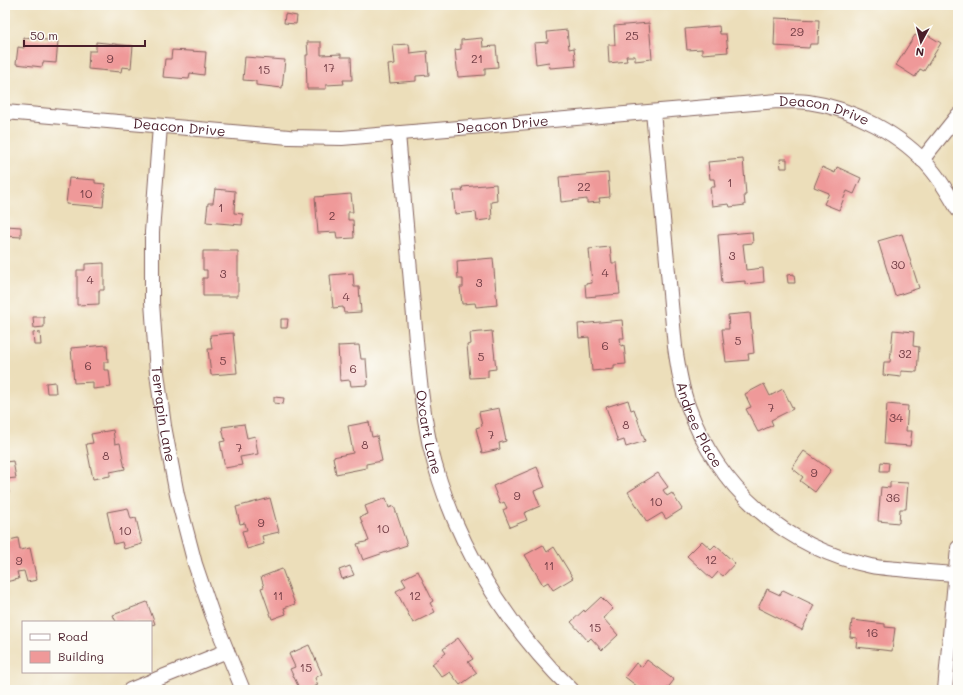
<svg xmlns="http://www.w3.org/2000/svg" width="963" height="695" viewBox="0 0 963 695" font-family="Mali,sans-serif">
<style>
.building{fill:#ef9999}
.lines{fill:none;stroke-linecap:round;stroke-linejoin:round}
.minor-casing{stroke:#83625d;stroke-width:16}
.minor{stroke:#fff;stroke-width:14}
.labels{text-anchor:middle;stroke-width:3.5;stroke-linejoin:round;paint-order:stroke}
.number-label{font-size:12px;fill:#733e46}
.street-label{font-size:14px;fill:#4a1f2b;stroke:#fdfcf7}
</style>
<rect width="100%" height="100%" fill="#fdfcf7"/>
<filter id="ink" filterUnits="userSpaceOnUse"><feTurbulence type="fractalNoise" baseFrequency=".025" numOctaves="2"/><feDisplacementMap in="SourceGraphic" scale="8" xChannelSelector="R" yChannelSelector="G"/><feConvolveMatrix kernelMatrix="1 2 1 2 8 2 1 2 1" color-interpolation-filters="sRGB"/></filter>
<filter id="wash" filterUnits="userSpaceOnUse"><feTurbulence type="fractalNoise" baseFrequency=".012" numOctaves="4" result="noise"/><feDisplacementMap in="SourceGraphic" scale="16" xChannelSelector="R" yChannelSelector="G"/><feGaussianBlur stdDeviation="0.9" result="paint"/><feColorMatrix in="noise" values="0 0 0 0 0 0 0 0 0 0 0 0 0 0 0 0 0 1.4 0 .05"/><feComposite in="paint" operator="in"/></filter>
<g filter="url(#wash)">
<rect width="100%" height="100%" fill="#ecdeba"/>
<g id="blocks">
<path class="building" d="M285,14l12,2 -1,8 -12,-1z
M775,18l44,2 -1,24h-8l-1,4 -35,-2z
M649,23l3,36 -17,2v-5h-9l1,5 -18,2 -1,-18h7l-1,-19z
M719,26l1,8h6l2,18 -26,2v-5l-15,1 -2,-21z
M567,30l2,19 5,-1 2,18 -26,2 -1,-6 -13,2 -2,-21 14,-1 -1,-10z
M926,34l15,9 -17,28 -4,-2 -5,8 -19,-12 19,-30 8,4z
M24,38l34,3 -2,22 -13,-1 -1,5 -26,-3 2,-17 6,1z
M482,38l1,9 13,-1 2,21 -13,1v7l-27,2 -3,-27 6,-1v-9z
M96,42l37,4 -2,22 -9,-1 -1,5 -33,-3 1,-18h7z
M307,42h14v13l20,-1v3h10l1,23h-9l1,4 -18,1v4h-19l-1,-34h2z
M409,44l1,9 17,-2 2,24 -13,1v5l-26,2 -2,-18 7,-1 -2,-19z
M172,50l34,2 -2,23 -14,-2 -1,6 -26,-2 2,-18h6z
M245,57l40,3 -3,28 -26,-3v-4l-13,-1z
M743,159l3,36h-2l1,10 -15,2 -1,-3 -17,2 -2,-19h5l-1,-8h-4l-2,-17z
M780,159h7v9h-6z
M822,167l13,6 2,-6 24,11 -7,16 -7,-3 -8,19 -15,-6 5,-11 -15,-6z
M608,173l2,24 -11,1 1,4 -13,1v-4l-26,3 -2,-25z
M69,178l26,2v3l10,1 -2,23 -37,-3z
M496,184l1,17 -6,1 1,17 -15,2 -1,-9 -21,2 -2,-23h10l-1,-4z
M215,189l20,2 -1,22 9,1 -1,11 -36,-3 2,-19h5z
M351,194l2,18h-5v8h5l1,18 -17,1 -1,-7 -18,1 -3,-36z
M6,226l15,1v10l-15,-1z
M752,232l1,11 -10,1 3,26 17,-2 1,14 -19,2v-3l-23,2 -4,-48z
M902,234l17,54 -24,8 -17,-55z
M610,247l2,16h5l3,31 -34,3 -1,-13 7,-1 -3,-34z
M203,251h35v45h-35v-18h4v-8h-4z
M493,258l4,47 -21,2 -1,-4 -13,1 -2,-17h3v-8h-5l-1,-18z
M104,263v27h-5v14l-22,1v-35h8v-6z
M353,273l1,14h5l2,25 -17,1 -1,-6 -10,1 -3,-33z
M794,274l1,9h-7l-1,-8z
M750,313l4,40 -6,1 1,6 -23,2 -4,-33h7l-1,-14z
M33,317h11v10l-10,1z
M281,319h7l-1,9h-6z
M622,320l2,18h-4l1,8 3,-1 2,19 -12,1v4l-22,2 -3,-34 -10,1 -1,-14z
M893,330l21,2 -1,14 6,1 -2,25 -16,-1v6l-18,-2 1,-13h6z
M492,331l4,38 -8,1v7l-18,1 -3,-33 4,-1 -1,-11z
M40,332l1,13h-7l-1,-12z
M233,333l4,40 -26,2 -3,-26h4l-2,-14z
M107,345l1,17h-4v8h5l2,17 -18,2v-7l-19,1 -3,-35z
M359,345l2,14h5l2,26 -17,1 -1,-6 -10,1 -2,-35z
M55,382l1,11h-9l-1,-10z
M764,384l6,12 13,-7 10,20 -22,11 2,5 -15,7 -12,-23 5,-2 -6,-13z
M274,397l10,1 -1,6 -9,-1z
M628,400l3,10 3,-1 11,32 -19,6 -2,-7 -6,2 -12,-35z
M887,404l21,2 -2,25h6l-2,15 -26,-2z
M499,408l7,33 -7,2 1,6 -18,4 -6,-25 6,-2 -3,-14z
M369,422l3,15 5,-1 5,25 -16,3v4l-30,6 -3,-17 20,-4 -5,-27z
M244,424l3,14 8,-2 3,18 -18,3 2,8 -17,3 -5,-26 5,-1 -3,-14z
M113,430l2,14 5,-1 5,26 -15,3v4l-17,3 -7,-35 7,-1 -2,-9z
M804,451l27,19 -16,22 -15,-11 3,-4 -11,-9z
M13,461l3,17 -9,1 2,14 -4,1v-32z
M881,462l8,1 -1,8h-8z
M537,467l8,20 -11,4 6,15 -16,7 3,7 -17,7 -7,-17 4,-2 -3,-6 -4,2 -7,-18z
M658,473l10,14 -5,3 4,6 5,-3 10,16 -16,10 -4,-6 -15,9 -19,-30z
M890,482l18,1 -2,26h-6l-1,14 -21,-2 3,-34 9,1z
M270,498l9,34 -17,4 2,8 -17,5 -5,-18 5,-1 -2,-7 -5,1 -4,-17z
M386,498l3,10 5,-2 13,39 -44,15 -6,-16 12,-3 -9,-24 8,-3 -3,-8z
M128,508l3,11 5,-1 6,26 -18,5 -2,-7 -8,2 -7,-32z
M18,538l2,12 10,-2 7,32 -10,2 -3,-11 -7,1 2,7 -14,3v-41z
M702,541l9,8 4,-4 20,18 -12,13 -5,-4 -6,7 -25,-23z
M543,545l4,7 7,-5 19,31 -20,12 -5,-8 -5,3 -18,-30z
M350,566l4,9 -12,4 -3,-9z
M282,569l13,35 -11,4 2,6 -14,5 -11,-31 3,-1 -3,-10z
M418,571l15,30 -3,2 5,9 -22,11 -17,-32 10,-5 -4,-7z
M767,589l13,6 3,-5 31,15 -12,25 -44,-22z
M601,597l12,12 -10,9 15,17 -16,15 -11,-12 -3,3 -17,-19 13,-12 1,2z
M147,602l8,22 -4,1v-3h-35l-3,-7z
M852,620l33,4v3l10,1 -3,23 -36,-4 1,-9 -7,-1z
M458,638l15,21 -5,3 9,11 -17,12 -10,-13 -8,5 -10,-13 14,-11 -3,-4z
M309,645l13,29 -7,4 3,7 -12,5h-6l-10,-21 5,-2 -6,-13z
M647,660l27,20 -8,10h-14l-3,-2 -1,2h-6l-17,-13 11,-14 6,4z"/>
</g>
</g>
<g filter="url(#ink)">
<use href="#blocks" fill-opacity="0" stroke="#83625d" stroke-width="1"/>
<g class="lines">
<g class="minor-casing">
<g id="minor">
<path id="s1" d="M5,112l284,25 53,1 436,-37c10,0 20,0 30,1 44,6 95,33 123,67 11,13 19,27 27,41"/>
<path id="s2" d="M653,112l22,235c3,20 6,40 13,59 30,83 98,142 183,160 9,2 18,2 27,3 19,2 39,4 58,5"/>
<path id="s3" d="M160,126l-8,106v70l5,71 7,53 13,69 18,69 17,50 15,37 16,39"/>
<path id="s4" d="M398,134c5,57 10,114 15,171 4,47 7,94 17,141 22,92 74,178 142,244"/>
<path d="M922,160l36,-45"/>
<path d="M130,690l97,-39"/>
<path d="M945,690l13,-142"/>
</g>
</g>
<use href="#minor" class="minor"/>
</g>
</g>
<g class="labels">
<g class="number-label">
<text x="797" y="36">29</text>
<text x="632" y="40">25</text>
<text x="110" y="63">9</text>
<text x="477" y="63">21</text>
<text x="329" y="72">17</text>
<text x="264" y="74">15</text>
<text x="730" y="187">1</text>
<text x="584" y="191">22</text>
<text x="86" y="198">10</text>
<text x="221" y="212">1</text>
<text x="332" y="220">2</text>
<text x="732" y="260">3</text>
<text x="898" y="269">30</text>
<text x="605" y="277">4</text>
<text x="223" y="278">3</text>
<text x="90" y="284">4</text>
<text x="479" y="287">3</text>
<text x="346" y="301">4</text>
<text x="738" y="345">5</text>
<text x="605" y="350">6</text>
<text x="905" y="358">32</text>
<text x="481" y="361">5</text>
<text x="223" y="365">5</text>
<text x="88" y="370">6</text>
<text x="353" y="373">6</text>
<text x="771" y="412">7</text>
<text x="896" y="422">34</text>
<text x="626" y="429">8</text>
<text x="491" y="439">7</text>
<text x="365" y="449">8</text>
<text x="239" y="452">7</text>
<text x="106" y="460">8</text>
<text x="814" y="477">9</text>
<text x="517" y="500">9</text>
<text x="893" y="502">36</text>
<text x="656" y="506">10</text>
<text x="261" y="527">9</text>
<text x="383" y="533">10</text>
<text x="125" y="535">10</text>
<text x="711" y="564">12</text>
<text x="19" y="565">9</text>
<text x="549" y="570">11</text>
<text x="278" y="600">11</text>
<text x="415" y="600">12</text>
<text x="595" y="632">15</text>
<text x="872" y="637">16</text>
<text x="306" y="672">15</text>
</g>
<g class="street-label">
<text dy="5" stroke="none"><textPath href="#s1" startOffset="823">Deacon Drive</textPath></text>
<text dy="5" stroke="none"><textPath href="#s1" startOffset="499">Deacon Drive</textPath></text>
<text dy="5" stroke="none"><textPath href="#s1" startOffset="175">Deacon Drive</textPath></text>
<text dy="5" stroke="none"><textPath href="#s3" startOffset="289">Terrapin Lane</textPath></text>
<text dy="5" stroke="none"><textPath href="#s2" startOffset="318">Andree Place</textPath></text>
<text dy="5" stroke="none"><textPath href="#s4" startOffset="300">Oxcart Lane</textPath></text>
</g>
</g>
<rect width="963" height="695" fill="none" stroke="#fdfcf7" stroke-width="20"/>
<rect x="22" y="621" width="130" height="52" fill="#fdfcf7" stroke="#b5a4a5"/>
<rect x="30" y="634" width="20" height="6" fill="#ffffff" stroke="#b5a4a5"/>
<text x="58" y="641" font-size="12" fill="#4a1f2b">Road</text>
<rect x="30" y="651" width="20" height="12" fill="#ef9999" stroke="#b5a4a5"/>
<text x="58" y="661" font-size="12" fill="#4a1f2b">Building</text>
<g transform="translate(921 42) rotate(187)" stroke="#fdfcf7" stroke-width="3" paint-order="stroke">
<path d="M0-3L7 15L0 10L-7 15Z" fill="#4a1f2b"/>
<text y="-6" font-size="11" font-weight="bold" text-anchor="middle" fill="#4a1f2b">N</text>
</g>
<path d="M24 40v6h121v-6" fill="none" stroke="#4a1f2b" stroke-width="2"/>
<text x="30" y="40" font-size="12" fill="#4a1f2b" stroke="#fdfcf7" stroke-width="3" paint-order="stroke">50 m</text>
</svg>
